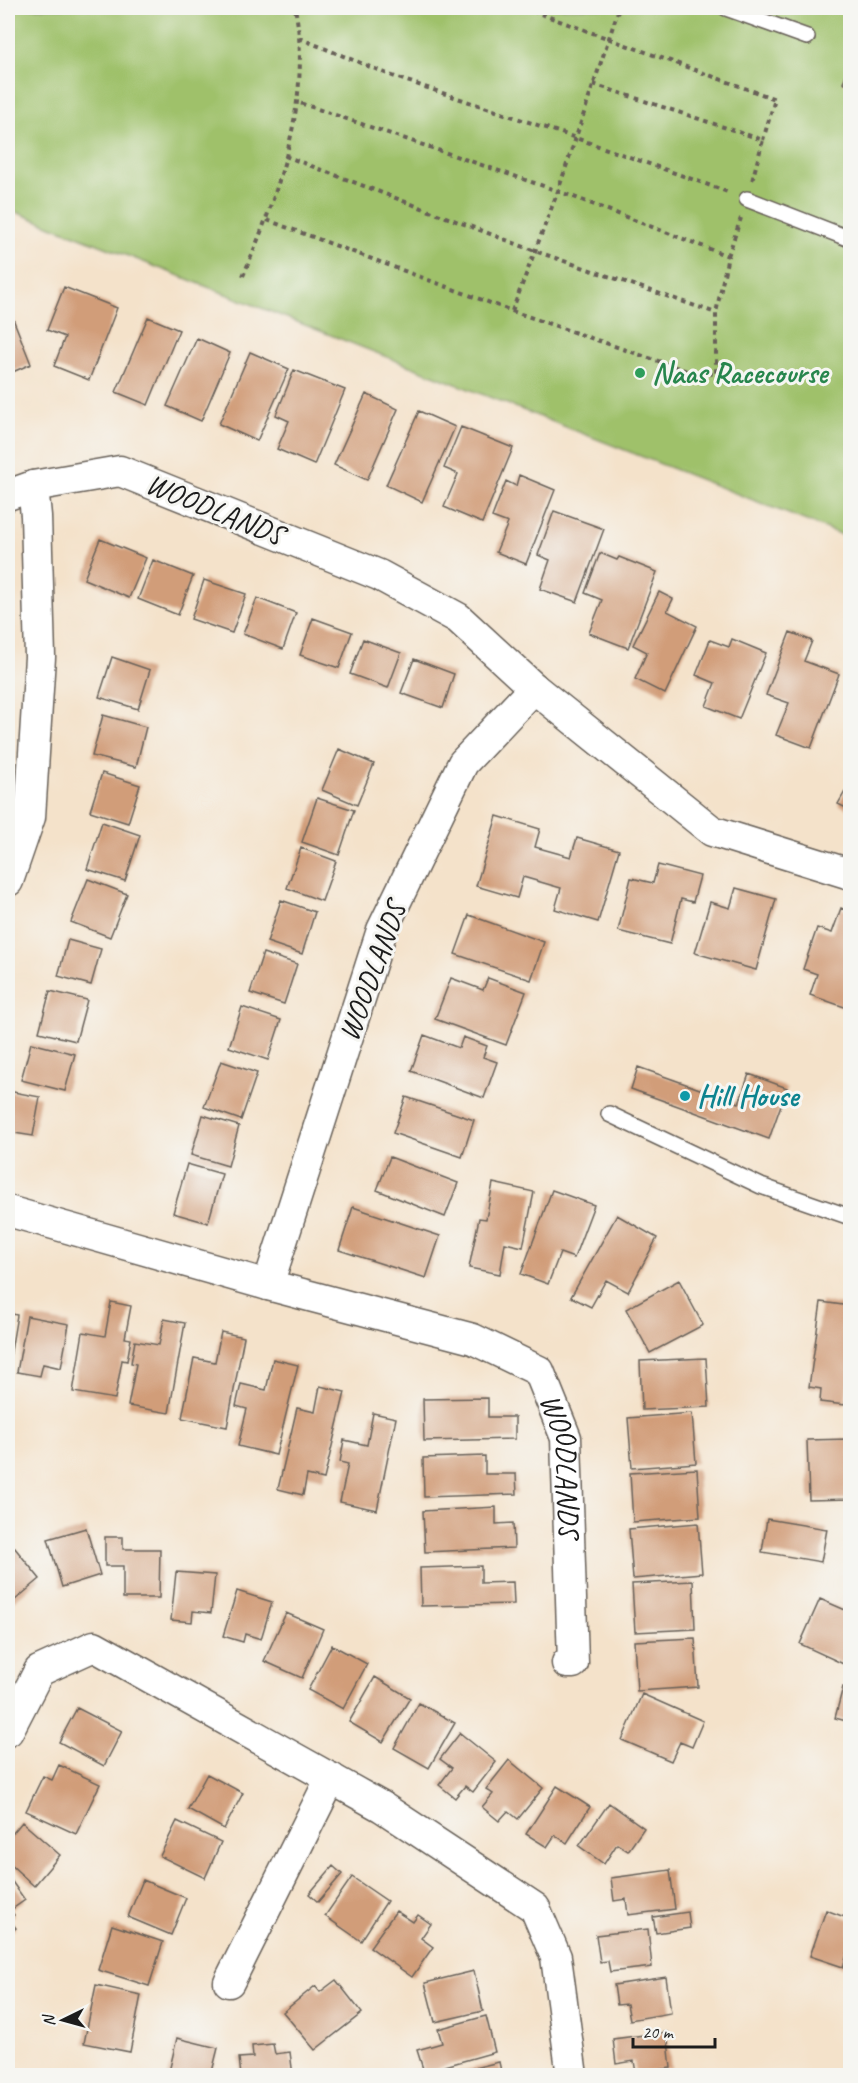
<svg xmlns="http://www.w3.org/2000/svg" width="858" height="2083" viewBox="0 0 858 2083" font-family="Caveat,sans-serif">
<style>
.green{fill:#9fc16a;stroke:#5e6e43;stroke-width:1.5}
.building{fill:#d19d79}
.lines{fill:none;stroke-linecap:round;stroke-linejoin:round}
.lane-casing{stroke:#686159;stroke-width:18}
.street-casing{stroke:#686159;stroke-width:33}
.path{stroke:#686159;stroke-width:4;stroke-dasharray:4.5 4.5;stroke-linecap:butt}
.lane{stroke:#fff;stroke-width:15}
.street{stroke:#fff;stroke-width:30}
.leisure-dot{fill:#2e9e5b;stroke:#f6f6f2;stroke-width:2}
.culture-dot{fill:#0f9aa8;stroke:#f6f6f2;stroke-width:2}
.labels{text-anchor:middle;stroke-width:6;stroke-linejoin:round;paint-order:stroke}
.leisure-label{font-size:30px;font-weight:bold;fill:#27864d;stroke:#f6f6f2;text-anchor:start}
.street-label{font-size:30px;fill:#1c1c1c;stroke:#f6f6f2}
.culture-label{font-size:30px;font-weight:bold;fill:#0d838f;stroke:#f6f6f2;text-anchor:start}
</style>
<rect width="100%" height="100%" fill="#f6f6f2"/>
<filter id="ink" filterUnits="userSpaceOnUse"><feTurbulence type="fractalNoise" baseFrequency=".0167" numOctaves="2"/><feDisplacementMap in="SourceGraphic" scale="12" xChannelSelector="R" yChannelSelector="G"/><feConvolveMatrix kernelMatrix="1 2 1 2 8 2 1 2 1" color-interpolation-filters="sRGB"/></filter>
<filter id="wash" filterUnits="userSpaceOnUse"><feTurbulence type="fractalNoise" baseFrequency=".008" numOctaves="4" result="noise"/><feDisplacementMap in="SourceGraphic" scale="24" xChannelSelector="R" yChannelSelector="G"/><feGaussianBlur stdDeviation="1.35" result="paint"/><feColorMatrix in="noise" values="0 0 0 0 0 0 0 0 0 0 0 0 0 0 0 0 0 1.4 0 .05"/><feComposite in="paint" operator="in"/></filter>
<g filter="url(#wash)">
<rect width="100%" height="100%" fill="#f4e2ca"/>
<path class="green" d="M8,8h842v530l-842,-329z"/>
<g id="blocks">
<path class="building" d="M850,62v24l-7,-3z
M64,287l53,21 -28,72 -35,-14 11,-29 -18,-7z
M8,306l23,58 -23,10z
M148,317l31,13 -31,75 -32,-13z
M197,338l33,15 -29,68 -34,-15z
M250,352l39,17 -32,72 -38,-17z
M294,370l51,20 -31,75 -37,-16 12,-28 -13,-6z
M366,394l32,15 -31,71 -33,-15z
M419,411l36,16 -33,75 -36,-17z
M461,427l52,21 -31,75 -38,-16 14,-33 -14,-6z
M519,475l36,15 -29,74 -30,-12 12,-29 -16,-6 14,-36 10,5z
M554,511l50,18 -27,73 -37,-13 10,-29 -12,-5z
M100,539l46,19 -17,40 -45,-19z
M600,553l17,7 2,-3 38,15 -29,76 -39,-15 13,-33 -17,-7z
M153,560l40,16 -15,39 -40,-16z
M204,580l42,14 -14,39 -41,-14z
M659,592l14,7 -6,12 30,15 -32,68 -30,-15 12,-27 -14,-7z
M257,598l39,15 -13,36 -40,-15z
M313,618l39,14 -13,36 -39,-13z
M790,632l22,9 -8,20 35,13 -28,74 -35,-13 13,-32 -23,-8z
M363,639l38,14 -13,35 -38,-14z
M732,639l34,14 -27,66 -33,-13 9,-23 -19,-8 14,-35 19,7z
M112,657l38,13 -12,39 -39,-12z
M414,659l40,15 -11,34 -42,-15z
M103,715l43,12 -10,40 -44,-11z
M339,749l35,15 -17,41 -35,-15z
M102,773l38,12 -12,38 -38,-12z
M850,783v27l-12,-6z
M317,798l37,12 -15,45 -37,-13z
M497,816l43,13 -5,18 36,10 6,-19 42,12 -21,72 -43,-13 6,-21 -38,-11 -6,21 -41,-12z
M102,822l38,13 -15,46 -38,-12z
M301,848l35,13 -14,40 -35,-13z
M658,865l42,11 -7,26 -12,-3 -11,45 -52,-13 13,-53 22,5z
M88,879l39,15 -17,43 -39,-15z
M736,888l40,11 -20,71 -61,-17 15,-51 20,6z
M281,900l34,12 -13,42 -35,-12z
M841,908l9,4v97l-40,-14 7,-21 -14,-5 14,-41 15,5z
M469,915l75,27 -13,38 -76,-26z
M68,940l33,9 -10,36 -33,-9z
M263,953l34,11 -13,40 -34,-11z
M451,978l32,12 5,-12 38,14 -20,53 -71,-26z
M50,991l37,9 -11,41 -37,-9z
M242,1007l39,13 -13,40 -39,-13z
M424,1035l35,13 4,-11 24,9 -4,11 14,5 -13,36 -73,-27z
M31,1043l44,11 -10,37 -44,-11z
M221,1061l36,12 -16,47 -37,-13z
M638,1067l101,36 10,-29 38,14 -18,51 -138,-50z
M8,1091l32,6 -7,39 -25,-4z
M406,1097l68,23 -12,37 -69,-24z
M203,1115l36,11 -11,40 -37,-11z
M390,1157l68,26 -13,34 -68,-27z
M187,1164l35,10 -14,49 -35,-10z
M493,1183l41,9 -11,55 -18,-4 -5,31 -31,-6 10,-50 7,1z
M552,1190l42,15 -20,53 -14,-5 -12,31 -27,-10z
M353,1207l87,29 -14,42 -87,-28z
M617,1215l40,23 -29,54 -22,-12 -15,27 -20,-10z
M679,1280l24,45 -53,28 -24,-44z
M111,1302l20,4 -6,32 6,1 -4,22 -5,-1 -7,39 -42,-7 10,-60 22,4z
M821,1302l29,4v79l-2,-1 -3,21 -25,-3 1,-13 -12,-2z
M8,1313l9,2 -7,42 -2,-1z
M27,1316l42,8 -8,44 -18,-4 -3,12 -23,-4z
M164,1319l21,4 -16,90 -41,-7 8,-42 -5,-1 4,-22 24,4z
M221,1332l23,5 -17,90 -45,-9 12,-60 21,4z
M706,1358l3,49 -67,3 -2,-49z
M273,1359l25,6 -22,90 -38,-9 9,-37 -11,-3 5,-22 25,6z
M320,1386l25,6 -21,87 -17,-4 -4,20 -25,-6 19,-81 18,4z
M488,1398v19h27v22l-91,2 -1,-42z
M373,1413l23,5 -19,92 -37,-8 8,-38 -8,-2 4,-22 23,5z
M692,1413l4,50 -64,5 -4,-50z
M850,1439v60l-41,1 -2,-60z
M485,1456v18h31l1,20 -93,3 -1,-39z
M697,1469l3,48 -67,5 -3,-49z
M496,1507v17l17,-1 1,25 -89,4 -2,-41z
M767,1519l60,10 -6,33 -59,-10z
M698,1523l4,50 -69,6 -4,-50z
M86,1528l14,47 -38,12 -14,-48z
M105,1537h18v12h37l-1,49h-36v-32h-18z
M10,1542l30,37 -32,27v-61z
M481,1566v17l32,-1 1,22 -93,2 -1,-38z
M176,1572l39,3 -4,38 -18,-2 -1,11 -21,-2z
M693,1581l2,48 -60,3 -3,-48z
M237,1591l35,11 -11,37 -16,-5 -2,8 -20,-6z
M820,1599l30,13v55l-50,-23z
M286,1613l37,16 -21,49 -38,-17z
M695,1638l3,49 -61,4 -3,-50z
M332,1645l35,19 -24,45 -35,-19z
M375,1677l35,21 -27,44 -34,-20z
M843,1687l7,2v33l-15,-4z
M642,1694l61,27 -11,26 -12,-5 -9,19 -49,-21z
M419,1703l36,20 -26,45 -35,-20z
M77,1708l45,23 -18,35 -45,-24z
M460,1733l36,29 -23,30 -8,-6 -10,12 -16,-13 13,-17 -12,-9z
M509,1760l34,28 -25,31 -10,-8 -9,10 -17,-14 11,-13 -7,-5z
M59,1765l41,19 -24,50 -50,-23 17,-35 9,4z
M207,1774l36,19 -19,36 -36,-20z
M557,1786l33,21 -23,36 -12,-8 -8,12 -21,-13z
M609,1803l35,25 -16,23 -11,-7 -13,20 -25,-18z
M177,1821l44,21 -16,36 -45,-22z
M22,1822l38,33 -26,31 -26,-24v-23z
M333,1866l9,8 -24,28 -9,-8z
M670,1870l5,39 -47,6 -2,-16 -12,2 -3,-23z
M8,1876l17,24 -14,10 3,5 -5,4 7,9 -8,6z
M352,1877l35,24 -26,40 -36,-25z
M143,1880l43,18 -15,37 -43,-18z
M826,1910l24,9v26l-7,22 -33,-11z
M396,1911l17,11 5,-7 13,9 -10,14 12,9 -21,30 -42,-30z
M688,1912l2,16 -34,5 -3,-16z
M112,1925l51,17 -14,44 -51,-16z
M648,1929l4,38 -42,5 -2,-11 -8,1 -4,-27z
M474,1971l9,40 -48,11 -10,-39z
M666,1977l5,36 -41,7 -3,-16 -10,1 -3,-20z
M336,1980l26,33 -47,37 -32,-38 32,-26 5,6z
M96,1985l45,10 -11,57 -46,-9z
M486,2016l9,36 -71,20 -7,-22 25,-7 -4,-14z
M667,2032l4,36 -35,5 -2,-12 -18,3 -3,-25z
M177,2038l41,10 -7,28h-43z
M273,2044l2,10 15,-2 3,24h-52l-2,-18 14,-1 -1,-11z
M499,2062l3,14h-57v-1z"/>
</g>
</g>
<g filter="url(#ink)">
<use href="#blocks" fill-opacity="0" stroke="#686159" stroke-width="1.5"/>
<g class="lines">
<g class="lane-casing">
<path id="lane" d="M726,8l81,29
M747,199l103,40
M609,1114l152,72 89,31"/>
</g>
<g class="street-casing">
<g id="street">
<path d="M8,495l25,-9 87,-15 259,104 79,43 76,70 178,143 138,43"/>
<path id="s1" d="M534,688l-71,75 -81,167 -114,355 205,54 66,32 27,67 7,225h-6"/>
<path d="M8,881l22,-64 10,-160 -4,-141 -3,-30"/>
<path d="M8,1211l260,74"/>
<path d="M8,1731l31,-60 55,-25 288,161 153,101 21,49 16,119"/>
<path d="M229,1982l102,-204"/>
</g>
</g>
<path class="path" d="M524,8l251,91 -12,41
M299,38l96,39 181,61 152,54
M593,84l170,56 -11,41
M285,156l250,95 181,62
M267,220l245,91 181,62 23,1v-61l12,-57 -170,-65 -261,-89
M728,256l13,-38
M243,276c35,-82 70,-178 52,-268
M512,311l46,-120 61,-183"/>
<use href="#lane" class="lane"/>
<use href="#street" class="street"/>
</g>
</g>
<circle class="leisure-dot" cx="640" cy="373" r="6"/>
<circle class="culture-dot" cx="685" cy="1096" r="6"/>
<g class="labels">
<g class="leisure-label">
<text x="652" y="383">Naas Racecourse</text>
</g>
<g class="street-label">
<text transform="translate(215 509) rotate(22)" y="10">WOODLANDS</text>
<text transform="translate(372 971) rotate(-70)" y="10">WOODLANDS</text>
<text dy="10" stroke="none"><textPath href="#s1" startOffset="1046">WOODLANDS</textPath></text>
</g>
<g class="culture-label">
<text x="697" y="1106">Hill House</text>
</g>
</g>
<rect width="858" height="2083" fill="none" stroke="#f6f6f2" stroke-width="30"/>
<g transform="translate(63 2020) rotate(265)" stroke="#f6f6f2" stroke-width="4.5" paint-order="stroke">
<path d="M0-4.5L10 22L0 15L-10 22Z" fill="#1c1c1c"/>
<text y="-9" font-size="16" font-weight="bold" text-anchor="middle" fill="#1c1c1c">N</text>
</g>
<path d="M633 2038v9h82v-9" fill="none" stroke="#1c1c1c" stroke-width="3"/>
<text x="642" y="2038" font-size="18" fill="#1c1c1c" stroke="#f6f6f2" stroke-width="4.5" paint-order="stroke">20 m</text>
</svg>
